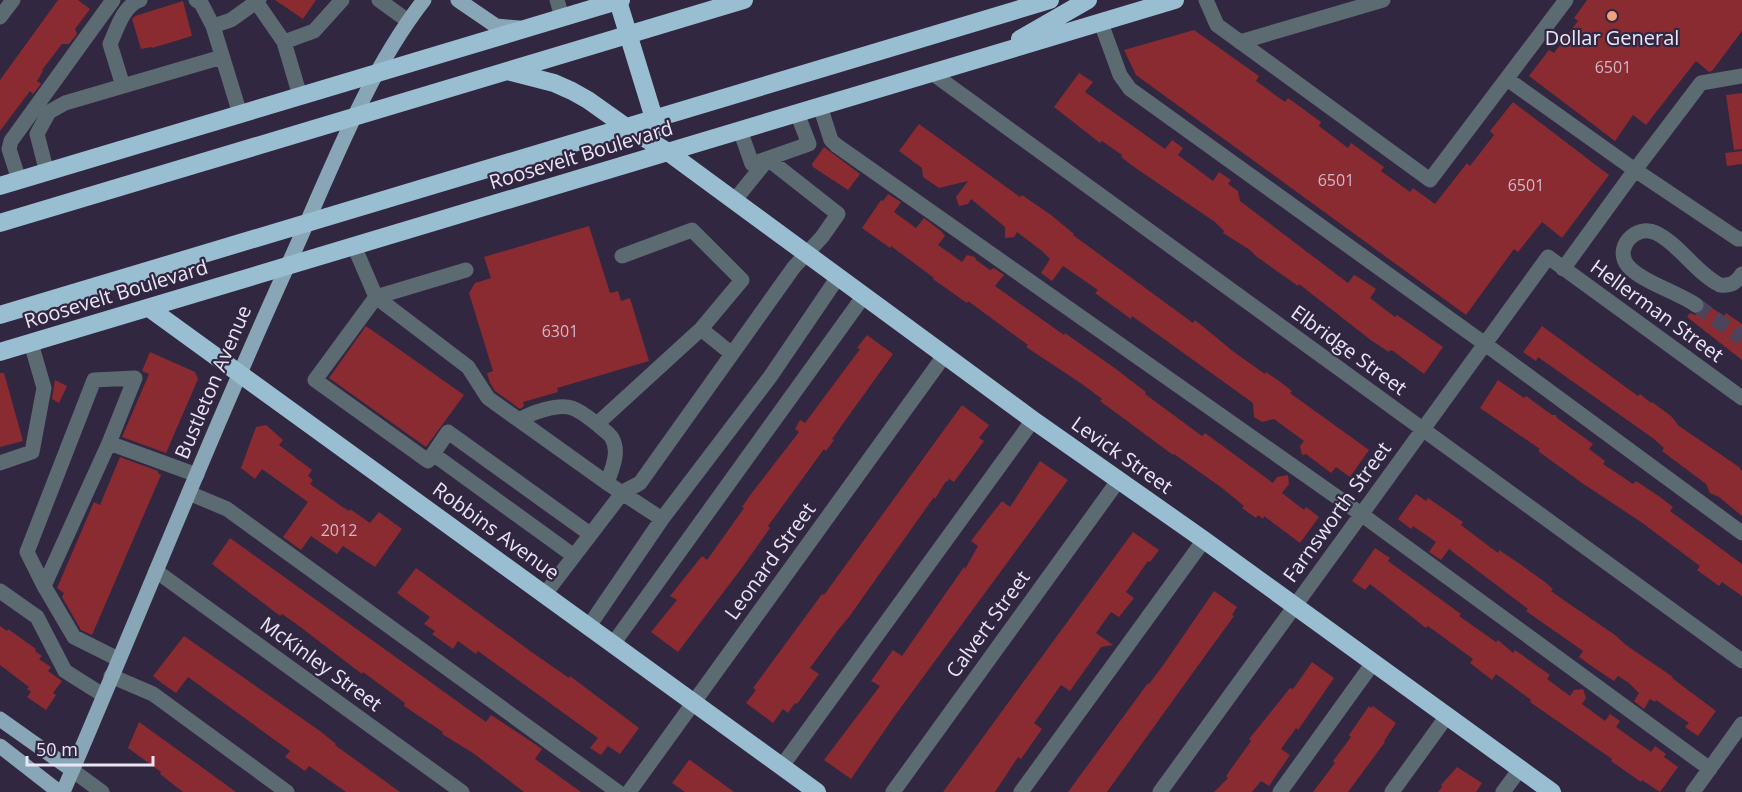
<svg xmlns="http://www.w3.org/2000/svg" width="1742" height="792" viewBox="0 0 1742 792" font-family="'Open Sans',sans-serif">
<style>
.building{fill:#892b31}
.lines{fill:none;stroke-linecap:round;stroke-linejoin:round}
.minor-tunnel{stroke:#4d445c;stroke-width:15;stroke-dasharray:15 8;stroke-linecap:butt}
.minor{stroke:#5c6a72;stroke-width:15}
.major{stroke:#89a6b6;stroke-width:15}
.highway{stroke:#9abed1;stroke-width:18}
.poi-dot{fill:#f1a17c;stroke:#312741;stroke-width:2}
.labels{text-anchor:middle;stroke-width:4.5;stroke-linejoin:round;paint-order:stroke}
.number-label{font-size:16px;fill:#d2b6c5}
.poi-label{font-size:20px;fill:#eae5f6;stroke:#312741}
.street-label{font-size:20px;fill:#eae5f6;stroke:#312741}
</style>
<rect width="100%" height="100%" fill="#312741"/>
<path class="building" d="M58,0h20l12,9 -15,20 2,5 -8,10h-7l-20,26 1,1 -6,10 4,3 -8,10 -3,-3 -30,40v-51z
M275,0h41l-13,19z
M1587,0h155v31l-30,40 -3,1 -13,-11 -50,64 -13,-10 -18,26 -86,-65 20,-26 5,3 24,-32 -4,-3z
M183,1l9,35 -40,12v-1l-11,2 -9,-30 3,-3z
M1194,30l65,46 -3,5 29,21 3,-4 33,24 -2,4 29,22 3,-5 33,24 -3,4 29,21 3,-4 22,16 32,-41 3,3 24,-31 -4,-4 23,-29 96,73 -47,63 -20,-16 -24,30 -4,-3 -48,66 -330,-240 -12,-25z
M1079,73l14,9 -8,10 80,57 7,-9 11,8 -5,7 35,26 6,-9 12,8 -3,4 10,7 2,10 108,82 6,-8 4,2 18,12 -6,9 25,19 2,-2 46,32 -19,27 -31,-23 -3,-1 -1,2 -17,-11 -73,-57 -1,2 -41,-29 -7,-7 -27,-17 1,-2 -9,-9 -78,-53 -16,-12 1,-2 -20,-14 -2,2 -46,-36z
M1742,93v56l-8,1 -8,-55z
M919,124l101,73 2,-2 29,20 23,19 -1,1 120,88 2,-3 39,32 31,22 1,-2 13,9 13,10 -2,2 79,57 -19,27 -14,-10 -5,6 -25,-19 -4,1 -2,-9 4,-5 -30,-22 -12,3 -8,-5 -1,-14 -121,-87 -1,3 -36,-26 3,-3 -35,-24 -11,15 -11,-8 9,-14 -8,-8 -25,-19 -3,5 -9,1v-11l-34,-28 -3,5 -9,2 -3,-9 12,-16 -29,7 -16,-11 -1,-9 -23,-17z
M824,147l36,27 -12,16 -35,-23 -1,-3z
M1742,151v13l-15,2 -2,-13z
M888,194l13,8 -7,10 22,16 8,-10 17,13 4,5 -7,9 24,17 5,-7 8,2 1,3 14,10 4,-2 10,7 -9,11 69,49 1,-2 51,36 30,23 -1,2 57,42 3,-3 68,50 4,-6 11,-2 1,9 -7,9 22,17 2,-3 13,10 -19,26 -36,-27 -1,3 -5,-4 -2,3 -14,-10 2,-2 -22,-18 -48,-34 -1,1 -73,-54 2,-2 -20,-15 -56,-37 2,-2 -60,-44 -1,2 -34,-24 1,-1 -43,-32 -1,2 -28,-20 19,-28 2,1z
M589,226l21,67 8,-2 3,10 9,-3 19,63 -92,27 1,4 -35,10 1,4 -4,3 -25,-18 -5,-8 -3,-10 6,-2 -24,-78 6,-10 16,-5 -7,-21z
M1706,304l18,12 2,-3 16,11v36l-55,-43 3,-4 5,2 6,-2z
M366,326l98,69 -38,52 -97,-69z
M1542,326l96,70 2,-2 11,9 1,-1 19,14 8,10 60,41 3,4v45l-23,-19 -9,-4 -4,-9 -44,-33 2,-3 -10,-9 -116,-82 -2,4 -13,-9z
M867,335l26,19 -61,85 2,1 -8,11 -2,-2 -56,77 2,2 -29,41 -63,83 -27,-20 26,-32 -7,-4 32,-40 5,4 37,-52 -2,-1 9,-13 48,-62 -4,-3 5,-9 5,3 55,-74 -3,-1z
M150,352l45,20 3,7 -32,74 -44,-16 27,-63 -7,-3z
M0,373h4l19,68 -23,6z
M55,380l12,6 -8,17 -7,-4z
M1498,380l26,18 2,-2 26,19h4l1,3 36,26 -4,5 16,12 -2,3 30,20 3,-3 24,16 13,10 -3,4 72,53v32l-20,-14 -3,4 -22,-16 3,-4 -59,-44 -59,-39 -44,-32 2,-2 -60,-41z
M962,405l27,20 -10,13 5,3 -30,41 -5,-3 -2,3 -1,-1 -11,18 -1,-2 -85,120 -11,13 -28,38 9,6 -22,30 -2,-1 -7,10 -5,-4 -10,14 -27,-20 10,-13 -3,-2 61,-83 8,-11 2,1z
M266,425l17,15 -4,5 33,25 -4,6 5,4 -3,4 31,22 8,5 1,-2 20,14 9,-11 23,17 -27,38 -32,-21 -6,8 -26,-18 -10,14 -18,-13 25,-35 -46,-33 -7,10 -14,-11 15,-41z
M120,457l38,14v2l3,2 -69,160 -11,-5 -19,-33 2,-4 -7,-5 37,-86 6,3z
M1040,461l28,19 -172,234 -45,65 -27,-19 56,-74 -9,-5 22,-31 9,6 62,-89 1,2 13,-23 -7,-5 16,-21 15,-19 8,6z
M1416,494l10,7 2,-3 35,24 -2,3 25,19 12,9 1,-3 21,14 25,18 8,7 -2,2 14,10 50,34 11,10 47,32 -1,1 44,33 -18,25 -13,-9 4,-4 -33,-23 -1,2 -5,-3 -6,10 -10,-8 5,-8 -10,-10 -11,-7 -4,5 -24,-16 -11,-8 4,-6 -57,-40 2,-2 -79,-60 -8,11 -12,-8 7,-10 -23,-16 -2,3 -13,-10z
M1133,532l26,18 -9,12 -2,-1 -22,31 8,6 -15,19 -8,-5 -15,21 17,12 -12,2 -31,44 -9,-6 -27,38 8,6 -21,30 -3,-2 -23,35h-52z
M230,538l256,184 5,-7 41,27 10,7 -7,10 46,33h-57l-51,-39 -31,-19 1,-2 -39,-26 1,-3 -42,-31 -1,2 -67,-51 -13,-9 -2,2 -68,-52z
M1375,548l15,10 -2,3 73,53 -2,2 37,26 2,-2 15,13 2,-3 35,25 -3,4 23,17 4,-6 9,-1 3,9 -4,6 23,17 5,-7 10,7 -4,6 35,25 4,-6 11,8 -2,3 14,10 -18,25 -18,-12 -1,2 -7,-5 -23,-16 1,-2 -82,-57 1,-2 -35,-26 -4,6 -22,-17 3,-4 -45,-33 -2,2 -56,-44 -5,6 -13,-9z
M416,568l117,85 36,25 1,-2 69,52 -19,26 -12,-8 -7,9 -11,-7 8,-10 -120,-87 -2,3 -18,-13 -5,8 -21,-15 3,-3 -11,-7 6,-7 -33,-24z
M1214,591l23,16 -5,8 2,1 -37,51 -90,125h-39l80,-109 1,1 15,-20z
M0,626l7,5 1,-2 28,20 -1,2 7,5 -3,3 12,8 -3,4 14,10 -9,12 3,2 -10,15 -19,-13 4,-5 -4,-3 2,-2 -29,-22z
M184,636l136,95 16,13 -1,1 65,47h-54l-37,-26 -4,5 -20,-14 5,-6 -102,-74 -12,16 -13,-9 -10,-8z
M1312,662l22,16 -36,52 -2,-2 -15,21 9,6 -21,31 -8,-5 -9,11h-38l14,-14 -2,-2 25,-35 -2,-2 41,-51 3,1z
M1369,706l2,2 2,-2 23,17 -12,18 1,1 -37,50h-35l22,-29 -2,-2 18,-24 -2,-2z
M139,722l57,41 40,29h-53l-23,-18 1,-2 -33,-24z
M689,760h1l44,32h-49l-13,-9z
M1457,767l25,16 -6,9h-38l4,-5 -1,-2z"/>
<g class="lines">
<path class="minor-tunnel" d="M1696,305l46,33"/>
<path class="minor" d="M196,0l5,3 12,23
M253,0l4,3 27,39
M379,0l29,21
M557,0l5,17
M1206,0l11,25 213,155 136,-180
M0,17l13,-17
M1101,23l19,52 10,14 355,255 257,189
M1240,42l143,-42
M932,73l810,588
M1742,76l-41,7 -66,87 103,69h4
M1507,79l128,91 -72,99
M123,86l-13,-42c7,-15 13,-38 30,-44
M300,96l-16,-54 30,-11 28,-31
M820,106l11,34 5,5 525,369 349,255
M240,114l-27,-88 18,-6 28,-20
M740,130l12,34 57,-20 -12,-31
M47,173l-10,-39 12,-22 16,-9 157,-46
M19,180l-10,-31 2,-8 102,-141
M354,246l22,51 92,70 20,31 119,85 55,36
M622,256l70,-26 50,50 -41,49
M466,270l-90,27 -61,83 113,81 5,-7 141,102
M1696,305c-19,-13 -54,-23 -68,-39 -15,-18 8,-43 28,-33 22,10 41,41 64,52 11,1 16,-2 22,-11
M519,420c12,-7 39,-17 53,-12 9,3 17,10 25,16
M109,443l-65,143 -17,-34 67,-172 41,-2 -26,65 88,32
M433,454l15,-22 142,102
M0,463l32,-11 12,-64 -13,-45
M607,483c5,-14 13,-31 5,-45 -3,-5 -11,-10 -15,-14l104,-95 31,25
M189,493l38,16 391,283
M156,571l306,221
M44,586l30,51 44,22
M0,591l37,26 28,54 38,24
M545,594l78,-102 17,-9 154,-216 28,-30 16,-23 -70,-55 -34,42
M589,626l73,-107 108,-142 68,-100
M613,644l250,-347
M111,676l42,18 134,98
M782,766l251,-346
M72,770l30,22
M629,792l315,-436
M893,792l225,-311
M1021,792l183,-252
M1160,792l388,-535 194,141
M1280,792l93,-129
M1392,792l55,-76
M1503,792l17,-23
M1693,792l49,-68"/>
<path class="major" d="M458,0l38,26 23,2
M0,719l72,51
M0,746l59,46
M63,792c77,-179 149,-361 230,-538 38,-84 74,-181 131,-254"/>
<path class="highway" d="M618,1l39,127
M1020,39l68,-39
M507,71l47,12 18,8 16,9 38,27 42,25 365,268 171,120 348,252
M0,186l621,-186
M0,223l744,-223
M149,308l668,484
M0,315l1050,-315
M0,352l1175,-352"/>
</g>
<circle class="poi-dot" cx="1612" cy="16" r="6"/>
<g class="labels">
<g class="number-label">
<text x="1613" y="73">6501</text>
<text x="1336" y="186">6501</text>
<text x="1526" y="191">6501</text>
<text x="560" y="337">6301</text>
<text x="339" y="536">2012</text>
</g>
<g class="poi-label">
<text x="1612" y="45">Dollar General</text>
</g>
<g class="street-label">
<text transform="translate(581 155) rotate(-17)" y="7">Roosevelt Boulevard</text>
<text transform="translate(116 294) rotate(-17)" y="7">Roosevelt Boulevard</text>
<text transform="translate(1657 311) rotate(36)" y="7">Hellerman Street</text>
<text transform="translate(1349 350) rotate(36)" y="7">Elbridge Street</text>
<text transform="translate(213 382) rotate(-67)" y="7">Bustleton Avenue</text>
<text transform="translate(1122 455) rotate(35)" y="7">Levick Street</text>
<text transform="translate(1337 512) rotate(-54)" y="7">Farnsworth Street</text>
<text transform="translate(496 531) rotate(36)" y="7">Robbins Avenue</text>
<text transform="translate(770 561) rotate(-54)" y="7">Leonard Street</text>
<text transform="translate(988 624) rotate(-54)" y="7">Calvert Street</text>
<text transform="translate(321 664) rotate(36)" y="7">McKinley Street</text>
</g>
</g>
<path d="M27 756v9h126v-9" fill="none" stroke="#eae5f6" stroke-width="3"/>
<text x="36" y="756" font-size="18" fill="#eae5f6" stroke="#312741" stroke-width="4.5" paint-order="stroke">50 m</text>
</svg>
